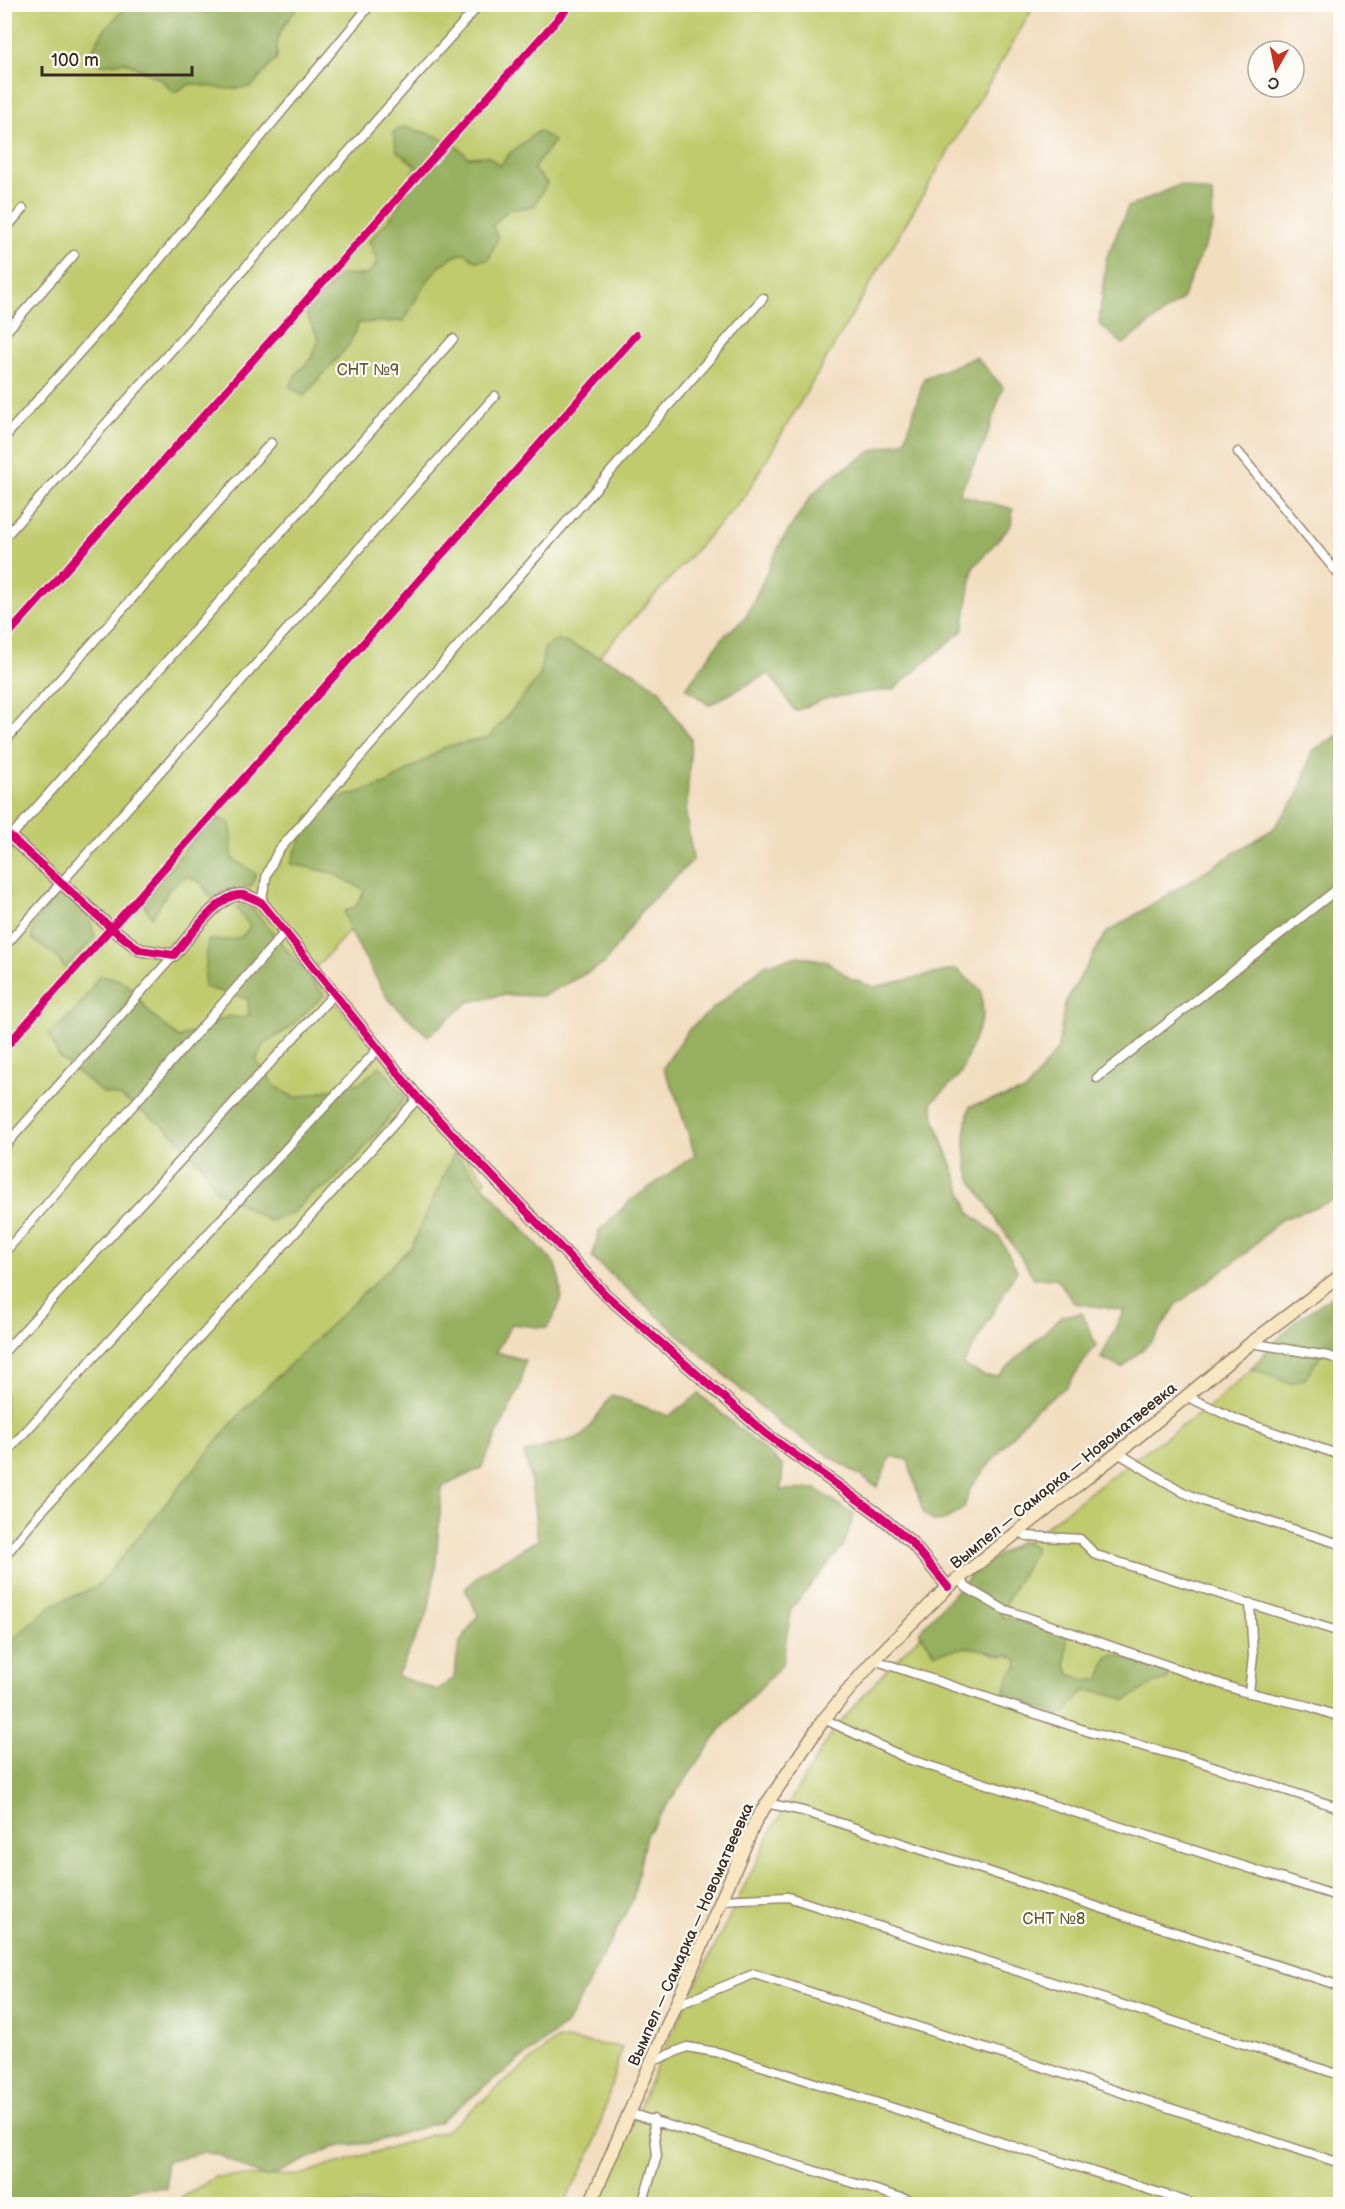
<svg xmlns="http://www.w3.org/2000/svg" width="1345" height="2209" viewBox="0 0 1345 2209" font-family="'Balsamiq Sans',sans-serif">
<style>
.green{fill:#bfcb6d;stroke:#7d7a46;stroke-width:1.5}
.forest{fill:#97af60;stroke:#696c3f;stroke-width:1.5}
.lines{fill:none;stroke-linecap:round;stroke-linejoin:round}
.minor-casing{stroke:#96846e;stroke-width:11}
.tertiary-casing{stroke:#96846e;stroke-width:14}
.secondary-casing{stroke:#96846e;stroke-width:15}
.minor{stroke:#fff;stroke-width:8}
.tertiary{stroke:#fff;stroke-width:10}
.secondary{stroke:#f9e7c3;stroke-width:12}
.cycleway-casing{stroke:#fdfcf7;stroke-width:11}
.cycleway{stroke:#d6006c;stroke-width:8}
.labels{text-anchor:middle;stroke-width:4.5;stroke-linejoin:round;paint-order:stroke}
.park-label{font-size:16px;fill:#635a36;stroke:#fdfcf7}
.street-label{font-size:16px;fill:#3b2a1e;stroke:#fdfcf7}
</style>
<rect width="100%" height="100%" fill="#fdfcf7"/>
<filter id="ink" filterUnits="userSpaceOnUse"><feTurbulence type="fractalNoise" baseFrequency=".0167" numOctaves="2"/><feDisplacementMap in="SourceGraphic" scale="12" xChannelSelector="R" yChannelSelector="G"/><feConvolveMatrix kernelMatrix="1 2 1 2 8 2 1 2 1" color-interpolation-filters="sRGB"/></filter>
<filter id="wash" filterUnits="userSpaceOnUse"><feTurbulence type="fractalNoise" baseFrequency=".008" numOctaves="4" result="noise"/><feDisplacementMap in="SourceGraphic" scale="24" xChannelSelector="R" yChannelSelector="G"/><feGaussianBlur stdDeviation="1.35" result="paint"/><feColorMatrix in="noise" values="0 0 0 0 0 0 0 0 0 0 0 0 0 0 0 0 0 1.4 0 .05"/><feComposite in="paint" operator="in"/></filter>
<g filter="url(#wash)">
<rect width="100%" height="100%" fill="#f2ddbf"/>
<path class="green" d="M5,5h1030l-290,491 -434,477 175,207 -481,502z
M1340,1297v907h-741l58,-140 116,-236 62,-100 52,-59 70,-70 71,-59 107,-82 73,-50 56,-50z
M557,2039l65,8 -28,99 -30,58h-392l43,-27 84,-2 148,-45z"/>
<path class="forest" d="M128,5v-1l172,1c-15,18 -25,28 -23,53l-26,29 -23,2 -37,-5 -17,8 -14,-13 -35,-17 -25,3 -9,-13 13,-22z
M403,127c25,6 47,10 65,30l20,-1 12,10 11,-14 28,-21 15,10 -21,28 14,14 -13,23 -26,4 -16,16 6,11 -9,22 -13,2 -11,-8c-29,5 -48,44 -61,68l-45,2 -10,22 -45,51 -14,-9 6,-13 16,-16 7,-19 -13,-25 34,-39h26l12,-12 -9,-22 25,-27 22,-48 -19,-15 -4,-19z
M1179,185l33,8 1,33 -31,73 -59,45 -24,-20 7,-65 22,-52z
M976,357l27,30 -18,55 -26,52 54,15 -2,16 -38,43 -10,62 -69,59 -67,9 -32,13 -26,-38 -60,32 -23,-17 38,-52 22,-19 36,-77 30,-45 20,-19 42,-26 31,-9 19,-63z
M557,639l72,30 32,22 12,23 18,25 -5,77 7,44 -49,48 -40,56 -61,32 -41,-1 -33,7 -41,34 -40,-37 -38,-68 -6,-19 12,-6 9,-16 -32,-17 -42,-9 18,-48 25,-16 54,-17 57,-36 45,-10 50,-61 4,-27z
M1340,734v464l-60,22 -34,33 -69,51 -23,35 -32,29 -21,-10 23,-48 -50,-7 -18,-25h-22l-63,-98c-8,-24 -7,-50 -1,-74l56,-15 32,-43 7,-45 41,-70 167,-104 25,-33 14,-45z
M210,820h13l8,4 1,34 24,16 -5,12 -40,11 -12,-16 -13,-5 -16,12 -18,29 -10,-15z
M63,892l26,25 6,21 -30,30 -9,-12 -24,-17c1,-25 14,-32 31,-47z
M241,905l13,5 70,85 -36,34 -25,16 -7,16 19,25 20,12 67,-16 18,-16 26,31 -49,60 -29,29 -15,6 -19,20 -25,9 -53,-31 -10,-19 -31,-35 -12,-10 -42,-29 -18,-4 -44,-36 -10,-23 28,-25 22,-33c33,2 32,15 51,37 9,9 20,17 29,25l50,-22 13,2 7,-3 -1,-16 -44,-12 4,-47c18,-1 33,4 42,-14l-14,-18z
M798,956l29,5 24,18 23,8 82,-18 25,21 2,26 -23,59 -28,27 2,16 36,95 29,24 18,33 -54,95 22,11h13l64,-60 20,-3 14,32 -30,42 -34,25 -28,34 -34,42 -6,20 -19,12 -12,1 -10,-9 -15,-52 -17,-4 -14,31 -96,-62 -189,-167 7,-27 31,-30 65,-46 -20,-62 -12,-25 25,-38 77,-65z
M454,1153l102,112c8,29 7,38 -9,63l-35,-4 -16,28 29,8 -4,24 -40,84 -39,19 -7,86 -7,39 -31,64 40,14 17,-12 5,-34 19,-29 -13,-26 17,-17 56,-32 -8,-64 -6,-23 59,-17 29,-41 57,21 30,-22 84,72 -2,24 35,-1 38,26 -10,30 -53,64 -9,56 -60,63 -76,107 -13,64 -66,125 -128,98 -68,21 -36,3 -68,32 -47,-22 -16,-4 -38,10 1,27c-27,-3 -37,-2 -56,15h-106v-558l47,-41 46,-19 144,-175 170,-165z
M1340,1291v51l-16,8 -19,29 -14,5 -40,-16 44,-47z
M1021,1541l13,5v7l-26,45 -7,18 66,20 -1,29 4,9 16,7 14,-2 7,-21 6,-4 56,18 -2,8 -15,4 -26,16 -20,-7 -22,-2 -19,22 -6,2 -55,-19 4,-20 10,-10 -1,-7 -8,-4c-12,2 -17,-3 -29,-6 -15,-3 -30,1 -45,4l-16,-21 56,-62z"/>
</g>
<g filter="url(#ink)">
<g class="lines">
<g class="minor-casing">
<path id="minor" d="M4,231l19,-22
M4,334l70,-79
M4,438l121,-137 246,-297
M1238,452l102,124
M4,538l476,-534
M4,639l567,-635
M4,742l267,-299
M4,844l449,-505
M261,902l6,-28 11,-23 485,-553
M4,947l491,-551
M4,1049l632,-714
M1097,1078l243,-191
M4,1147l170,-192
M4,1253l281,-321
M1251,1343l77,13 12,4
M4,1352l330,-358
M1188,1397l50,23 102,35
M1118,1453l65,39 23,10 134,42
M4,1455l374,-406
M1017,1530l10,6 53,3 16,16 244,77
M4,1557l36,-44 378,-415
M959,1579l8,9 36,21 238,82 67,15 32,11
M874,1660l219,73 98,26 149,49
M1249,1693l4,-37 -3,-53
M824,1719l84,40 432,138
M766,1803l37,8 537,175
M720,1900l68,-3 552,178
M675,2006l79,-32 586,189
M651,2062l36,-15 34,6 473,151
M629,2113l292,91
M642,2204l15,-48 -4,-37"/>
</g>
<g class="tertiary-casing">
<path id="tertiary" d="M4,831l107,97 29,22 34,5c14,-16 46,-64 69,-60 6,1 13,5 18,7l157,196 188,197 160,139 109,78 36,30 37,45"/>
</g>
<g class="secondary-casing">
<path id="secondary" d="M590,2204l166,-384 68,-101 50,-59 74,-73 170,-134 133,-110 89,-67"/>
</g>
<use href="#minor" class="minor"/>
<use href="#tertiary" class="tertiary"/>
<use href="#secondary" class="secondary"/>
<g class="cycleway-casing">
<path id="cycleway" d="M4,639l567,-635
M4,831l107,97 29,22 34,5c14,-16 46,-64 69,-60 6,1 13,5 18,7l157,196 188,197 160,139 109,78 36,30 37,45
M4,1049l632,-714"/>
</g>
<use href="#cycleway" class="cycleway"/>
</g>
</g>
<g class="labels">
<g class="park-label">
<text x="368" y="375">СНТ №9</text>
<text x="1054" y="1924">СНТ №8</text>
</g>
<g class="street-label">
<text transform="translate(1063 1475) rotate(-39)" y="6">Вымпел — Самарка — Новоматвеевка</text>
<text transform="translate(690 1934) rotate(-66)" y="6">Вымпел — Самарка — Новоматвеевка</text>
</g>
</g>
<rect width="1345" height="2209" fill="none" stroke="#fdfcf7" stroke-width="24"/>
<g transform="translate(1276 69) rotate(189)"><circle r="28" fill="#fdfcf7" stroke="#afa8a0" stroke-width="1.5"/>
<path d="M0-4.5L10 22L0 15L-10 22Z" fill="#c8321e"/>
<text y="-9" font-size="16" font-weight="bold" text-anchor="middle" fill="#3b2a1e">С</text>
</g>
<path d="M42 66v9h150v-9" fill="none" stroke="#3b2a1e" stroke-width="3"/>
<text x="51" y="66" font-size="18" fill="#3b2a1e" stroke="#fdfcf7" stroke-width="4.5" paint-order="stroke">100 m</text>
</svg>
